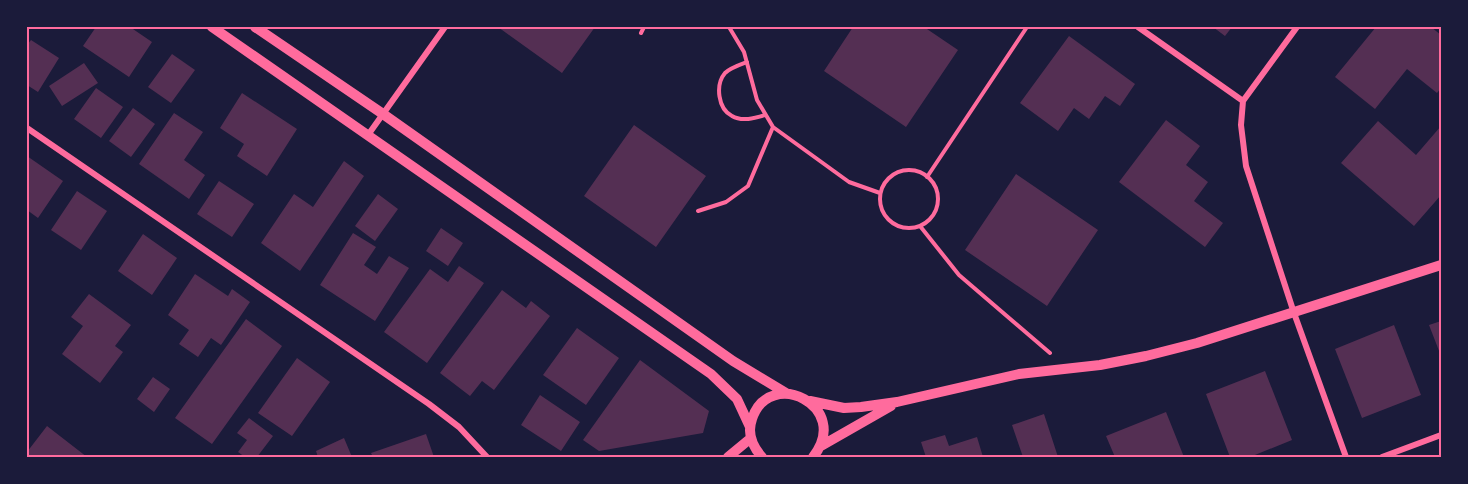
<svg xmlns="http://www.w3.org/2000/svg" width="1468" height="484" viewBox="0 0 1468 484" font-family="Ubuntu,sans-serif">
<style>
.building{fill:#542f53}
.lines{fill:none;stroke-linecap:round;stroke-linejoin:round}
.path{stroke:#ff6b9d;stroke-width:4}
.minor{stroke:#ff6b9d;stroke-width:6}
.tertiary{stroke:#ff6b9d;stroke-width:10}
.neatline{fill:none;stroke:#ff6b9d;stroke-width:2}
</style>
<rect width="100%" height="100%" fill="#1b1b3a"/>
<path class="building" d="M96,27h34l22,15 -23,35 -46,-31z
M498,27h97l-33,46z
M853,27h71l34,23 -52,77 -82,-56z
M1213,27h19l-7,9z
M1376,27h55l10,8v53l-4,5 -30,-24 -32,40 -40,-32z
M1069,36l66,48 -15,22 -15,-10 -16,23 -15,-11 -16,23 -38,-28z
M31,40l28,18 -21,34 -11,-7v-40z
M172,54l23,16 -24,33 -23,-16z
M84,63l14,20 -36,23 -13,-20z
M96,88l27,19 -22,31 -27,-19z
M242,93l55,36 -30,47 -30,-20 7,-12 -24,-16z
M133,108l22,16 -24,33 -22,-16z
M174,113l29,19 -19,28 21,15 -16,24 -50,-35z
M1166,120l34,26 -14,19 22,17 -14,19 29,22 -18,24 -86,-65z
M1378,121l38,34 25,-29v69l-27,31 -73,-63z
M634,125l72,51 -50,71 -72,-51z
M27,156l36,25 -25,37 -11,-8z
M344,161l20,15 -64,95 -39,-28 33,-49 19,13z
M1016,174l82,56 -51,76 -82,-56z
M219,181l35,23 -22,33 -35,-23z
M77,191l30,20 -26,39 -30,-20z
M378,194l20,15 -23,32 -20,-15z
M441,228l22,15 -15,23 -22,-15z
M353,233l23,14 -12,18 13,9 12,-18 20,12 -34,53 -55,-36z
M143,234l34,24 -25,37 -34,-24z
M459,266l25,17 -57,80 -43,-31 46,-63 18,13z
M195,274l33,22 4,-7 18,13 -29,43 -10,-7 -13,19 -19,-13 10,-14 -21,-15z
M502,290l24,18 5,-7 19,15 -56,74 -12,-9 -12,15 -30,-23z
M89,294l42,31 -16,21 8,6 -23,31 -38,-29 21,-28 -12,-9z
M246,319l36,27 -70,98 -37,-26z
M1441,321v35l-12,-31z
M1394,325l27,70 -59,23 -27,-69z
M577,328l42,30 -33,47 -43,-30z
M297,358l33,24 -38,54 -34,-23z
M640,360l69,51 -6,22 -104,18 -16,-11z
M1265,371l27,69 -42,17h-20l-24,-63z
M153,377l17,12 -16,23 -17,-13z
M540,395l40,27 -19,29 -40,-26z
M1166,412l18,45h-69l-9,-21z
M1044,414l14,43h-35l-11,-32z
M249,418l24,18 -16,21h-12l-7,-5 9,-12 -10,-7z
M47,426l40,31h-60v-5z
M426,434l8,23h-61l-2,-4z
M945,435l4,11 28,-9 6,20h-57l-5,-15z
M344,438l8,19h-34l-2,-6z"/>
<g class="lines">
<path class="path" d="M729,27l15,25 13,48 16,27 76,55 31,11
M641,33l3,-6
M747,62c-8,3 -17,6 -22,11 -10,12 -7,36 7,43 10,6 23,2 33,-1
M880 199a29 29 0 1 1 58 0a29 29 0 1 1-58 0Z
M927,177l100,-150
M698,211l28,-9 22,-16 25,-59
M920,226l39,49 91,78"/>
<path class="minor" d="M1138,27l105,74
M1243,101l-2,24 5,41 48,147 52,144
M1243,101l54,-74
M27,128l402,276 30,23 28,30
M368,135l77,-108
M1382,457l59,-22"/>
<path class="tertiary" d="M212,27l499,347 26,25 13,28
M255,27l128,87 350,247 53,32
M810,401l34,7 17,-1 36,-5 122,-28 81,-9 46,-9 51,-13 244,-78
M821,446l70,-40
M728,457l23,-19
M762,457c-10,-11 -15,-24 -10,-38 17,-53 101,-13 61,38"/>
</g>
<rect width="1468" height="484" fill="none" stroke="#1b1b3a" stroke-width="57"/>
<rect x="28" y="28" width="1412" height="428" class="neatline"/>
</svg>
